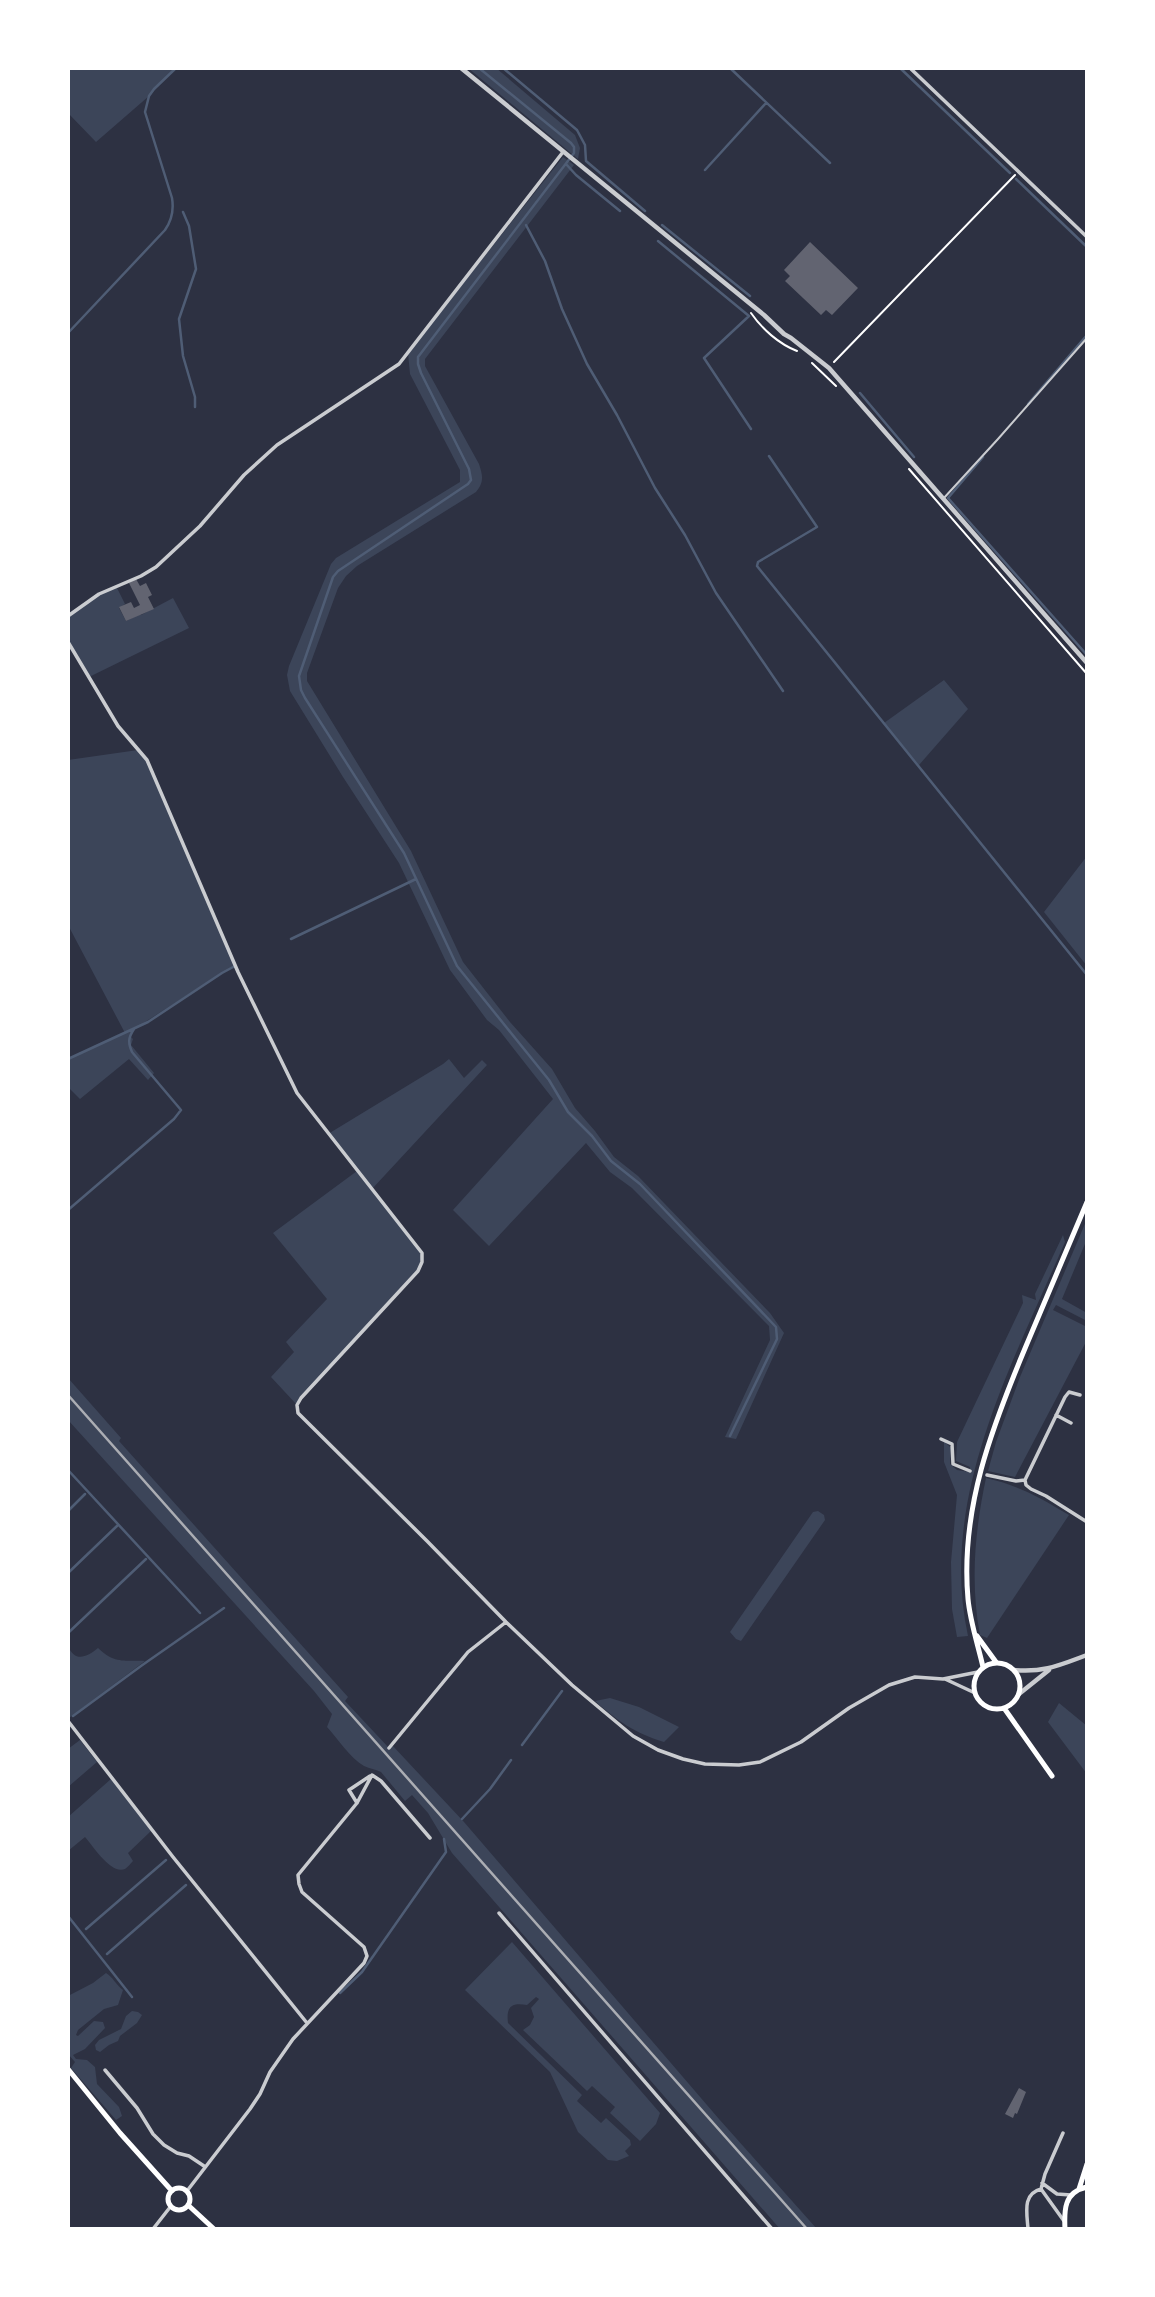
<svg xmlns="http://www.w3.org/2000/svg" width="1155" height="2297" viewBox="0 0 1155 2297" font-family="'Fira Sans',sans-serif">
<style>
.green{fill:#3c4559}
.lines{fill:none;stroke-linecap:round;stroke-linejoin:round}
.stream{stroke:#4f5d75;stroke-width:2.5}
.building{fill:#626471}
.path{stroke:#fff;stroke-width:2}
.service{stroke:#caccd0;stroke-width:2}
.minor{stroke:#caccd0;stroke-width:3.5}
.tertiary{stroke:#caccd0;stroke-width:4.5}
.primary{stroke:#fff;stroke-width:5}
.trunk{stroke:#fff;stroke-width:5}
.rail{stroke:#abadb3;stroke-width:2.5}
</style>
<rect width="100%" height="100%" fill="#2d3142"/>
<path class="green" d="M68,68h108l-27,28 -53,46 -28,-29z
M468,68h28l79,67 5,13 -2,11z
M563,157l11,8 -149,194v7l54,98c4,12 5,18 -3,28l-119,74 -11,10 -8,12 -31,85v8l104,170 52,111 47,60 42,47 23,39 20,23 19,26 24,19 132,137 14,20 -48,106 -11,-2 45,-97 -1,-14 -137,-138 -22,-16 -24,-29 -97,103 -36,-36 100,-111 -54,-69 -12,-10 -37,-50 -51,-107 -56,-86 -53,-86 -3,-16 2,-9 42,-102 5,-6 124,-76v-12l-50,-96 -2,-21z
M116,586l9,18 -6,4 7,13 14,-7 1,1 32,-17 16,30 -100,49 -21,-35v-26l23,-18z
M944,680l24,29 -49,56 -35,-42z
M138,750l9,10 89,206 -14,7 -88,56 -4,7 3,3 -2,6 23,28 -6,7 -19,-21 -49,40 -12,-12v-28l57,-26 -57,-108v-165z
M1087,856v110l-43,-54z
M449,1059l15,19 18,-18 5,5 -115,124 50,64 -3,15 -118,130 -4,7 -26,-28 23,-25 -8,-10 41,-43 -54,-66 84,-62 -29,-37 115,-70z
M1087,1219v20l-25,60 25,14v8l-31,-16 -3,5 34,17v13l-72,137 -27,-6 8,-29 24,-65z
M1063,1235l2,7c-53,123 -127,256 -97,394l-11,1 -5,-28 -1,-47 6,-67 -13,-33v-21l7,7 -1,16 7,6 12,2 1,-5 -14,-6 1,-19 66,-139 -1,-8 14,5 -1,-6z
M68,1378l53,60 -2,3 229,256 -3,4 44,47 3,-3 72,77 255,297 98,110h-37l-328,-376 -24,-40 -16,-18 -7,6 -24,-29c-6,-3 -11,-3 -17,-6 -14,-8 -26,-27 -37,-39l5,-13 -18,-23 -246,-271z
M986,1478c34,8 53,19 83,37l-82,123 -7,-3c-10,-53 -5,-105 6,-157z
M818,1511l6,4 1,5 -84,121 -5,-2 -6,-7 83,-120z
M68,1646c7,17 19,11 30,2 17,16 25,12 47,13l-76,57z
M610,1698l29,9 40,20 -15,15c-30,-9 -46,-21 -69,-41z
M1059,1703l28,23v48l-39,-52z
M80,1740l17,22 -29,25v-38z
M111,1779l40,52 -23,22 5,8c-3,3 -5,6 -8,8 -14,6 -32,-23 -40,-32l-17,14v-34z
M512,1942l148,171 -4,11 -16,17 -30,-28 5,-6 -23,-21 -5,5 -64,-61 7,-5 4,-8 -3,-9 8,-9 -3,-2 -9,8c-16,-3 -21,2 -19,18l74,72 -5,6 24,22 5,-5 24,22 1,5 -6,6 4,5 -12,5 -9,-1 -30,-28 -28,-60 -85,-82z
M106,1973c7,4 10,12 17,17l-5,15 -14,4 -26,21 -2,5 2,1 16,-15 9,1 2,6 -20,21 -12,6 3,4 11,1 8,7 2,17 22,23 3,9 -6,4 -45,-52 4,-6 -7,-8v-58l25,-13z
M132,2011l6,1 4,3 -5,8 -17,13 -2,5 -9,4 -9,7 -4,-2 -1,-5 4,-5 22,-11 5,-13z"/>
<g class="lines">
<path class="stream" d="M479,68l92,75 3,4v6l-156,204v7l3,9 48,96 2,11 -3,4 -130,87 -5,6 -34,99 2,14 4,8 99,155 53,113 92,114 19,32 24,24 19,25 29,23 136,143 1,12 -47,97
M503,68l74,62 8,15 1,16 59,50
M730,68l100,95
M900,68l110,105
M566,164l10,11 44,36
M705,170l61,-67
M1016,179l71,68
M183,212l6,14 7,43 -17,50 4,37 12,41v10
M526,225l19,36 17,48 25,55 30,51 38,73 30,47 31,58 67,98
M662,225l88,71
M658,241l91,75 -45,42 47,71
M68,333l97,-103c7,-10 9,-20 7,-32l-27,-86 4,-16 5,-7 22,-21
M860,393l54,64
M1028,404l59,-69
M769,456l48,71 -59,35 -1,4 330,409
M983,457l-35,41 139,157
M291,939l125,-60
M68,1059l80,-37 74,-49 13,-7
M68,1210l106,-91 7,-9 -49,-58c-4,-9 -4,-14 2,-23
M68,1470l132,143
M68,1511l17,-17
M68,1573l50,-48
M68,1633l78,-74
M73,1716l68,-50 83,-58
M522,1745l40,-54
M462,1819l28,-30 21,-29
M68,1916l64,81
M86,1929l80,-69
M107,1954l79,-69
M340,1993l22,-21 84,-120 -2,-13"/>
</g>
<path class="building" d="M810,242l48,46 -26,27 -6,-5 -5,5 -36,-34 5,-5 -6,-6z
M136,579l4,7 6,-3 6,12 -4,2 6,12 -28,12 -7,-14 12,-5 3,6 6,-3 -11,-22z
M1019,2088l7,4 -9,22 -2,-1 -2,5 -8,-4z"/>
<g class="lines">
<path class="path" d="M751,313c11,16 28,31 46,38
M834,362l181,-187
M812,363l24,23
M909,469l178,205"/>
<path class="service" d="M943,499l55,-60 89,-101"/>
<path class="minor" d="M910,68l177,169
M68,616l31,-22 42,-18 15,-9 44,-41 44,-51 33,-30 122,-81 164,-212
M68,642l50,84 29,34 91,212 59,121 125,160v9l-4,9 -117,127 -4,7 1,8 129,128 79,81 66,63 61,51 25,14 25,9 22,5 34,1 21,-3 41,-20 48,-34 40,-23 26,-8 28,2 35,-7
M1080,1395l-11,-3 -4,5 -40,83 1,5 5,4 15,7 41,26
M1056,1415l15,8
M941,1439l11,5 1,20 17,7
M987,1475l29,6 9,-1
M945,1679l30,14
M68,1721l105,136 134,166
M389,1748l79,-96 38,-30
M357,1803l-8,-13 21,-14
M499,1913l273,316
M105,2070l32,38 16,26 11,11 13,8 12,3 15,10
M1063,2133l-18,41 -4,15 23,32
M1042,2183l15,11 14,1
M187,2191l63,-82 10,-15 10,-22 23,-33 71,-76 3,-7 -3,-9 -62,-55 -3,-8 -1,-9 59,-72 15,-28 9,6 49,57
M153,2229l18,-23
M1028,2229c-1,-16 -6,-35 13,-40"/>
<path class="tertiary" d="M461,68l303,247 20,19 7,4 38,30 258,295
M1014,1670c29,3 46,-5 73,-15
M1019,1694l30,-24"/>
<path class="primary" d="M974 1686a23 23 0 1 1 46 0a23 23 0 1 1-46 0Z
M1004,1708l48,68
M68,2069l52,64 52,58
M168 2199a11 11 0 1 1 22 0a11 11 0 1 1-22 0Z
M1079,2189l8,-25
M188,2205l26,24
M1065,2229c-1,-19 -1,-37 22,-42"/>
<path class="trunk" d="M977,1636l19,26
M983,1667c-5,-22 -13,-46 -15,-68 -8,-90 24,-172 58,-253 20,-48 41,-96 61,-144"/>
<path class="rail" d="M68,1395l739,834"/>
</g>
<rect width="1155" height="2297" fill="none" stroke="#ffffff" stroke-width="140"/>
</svg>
